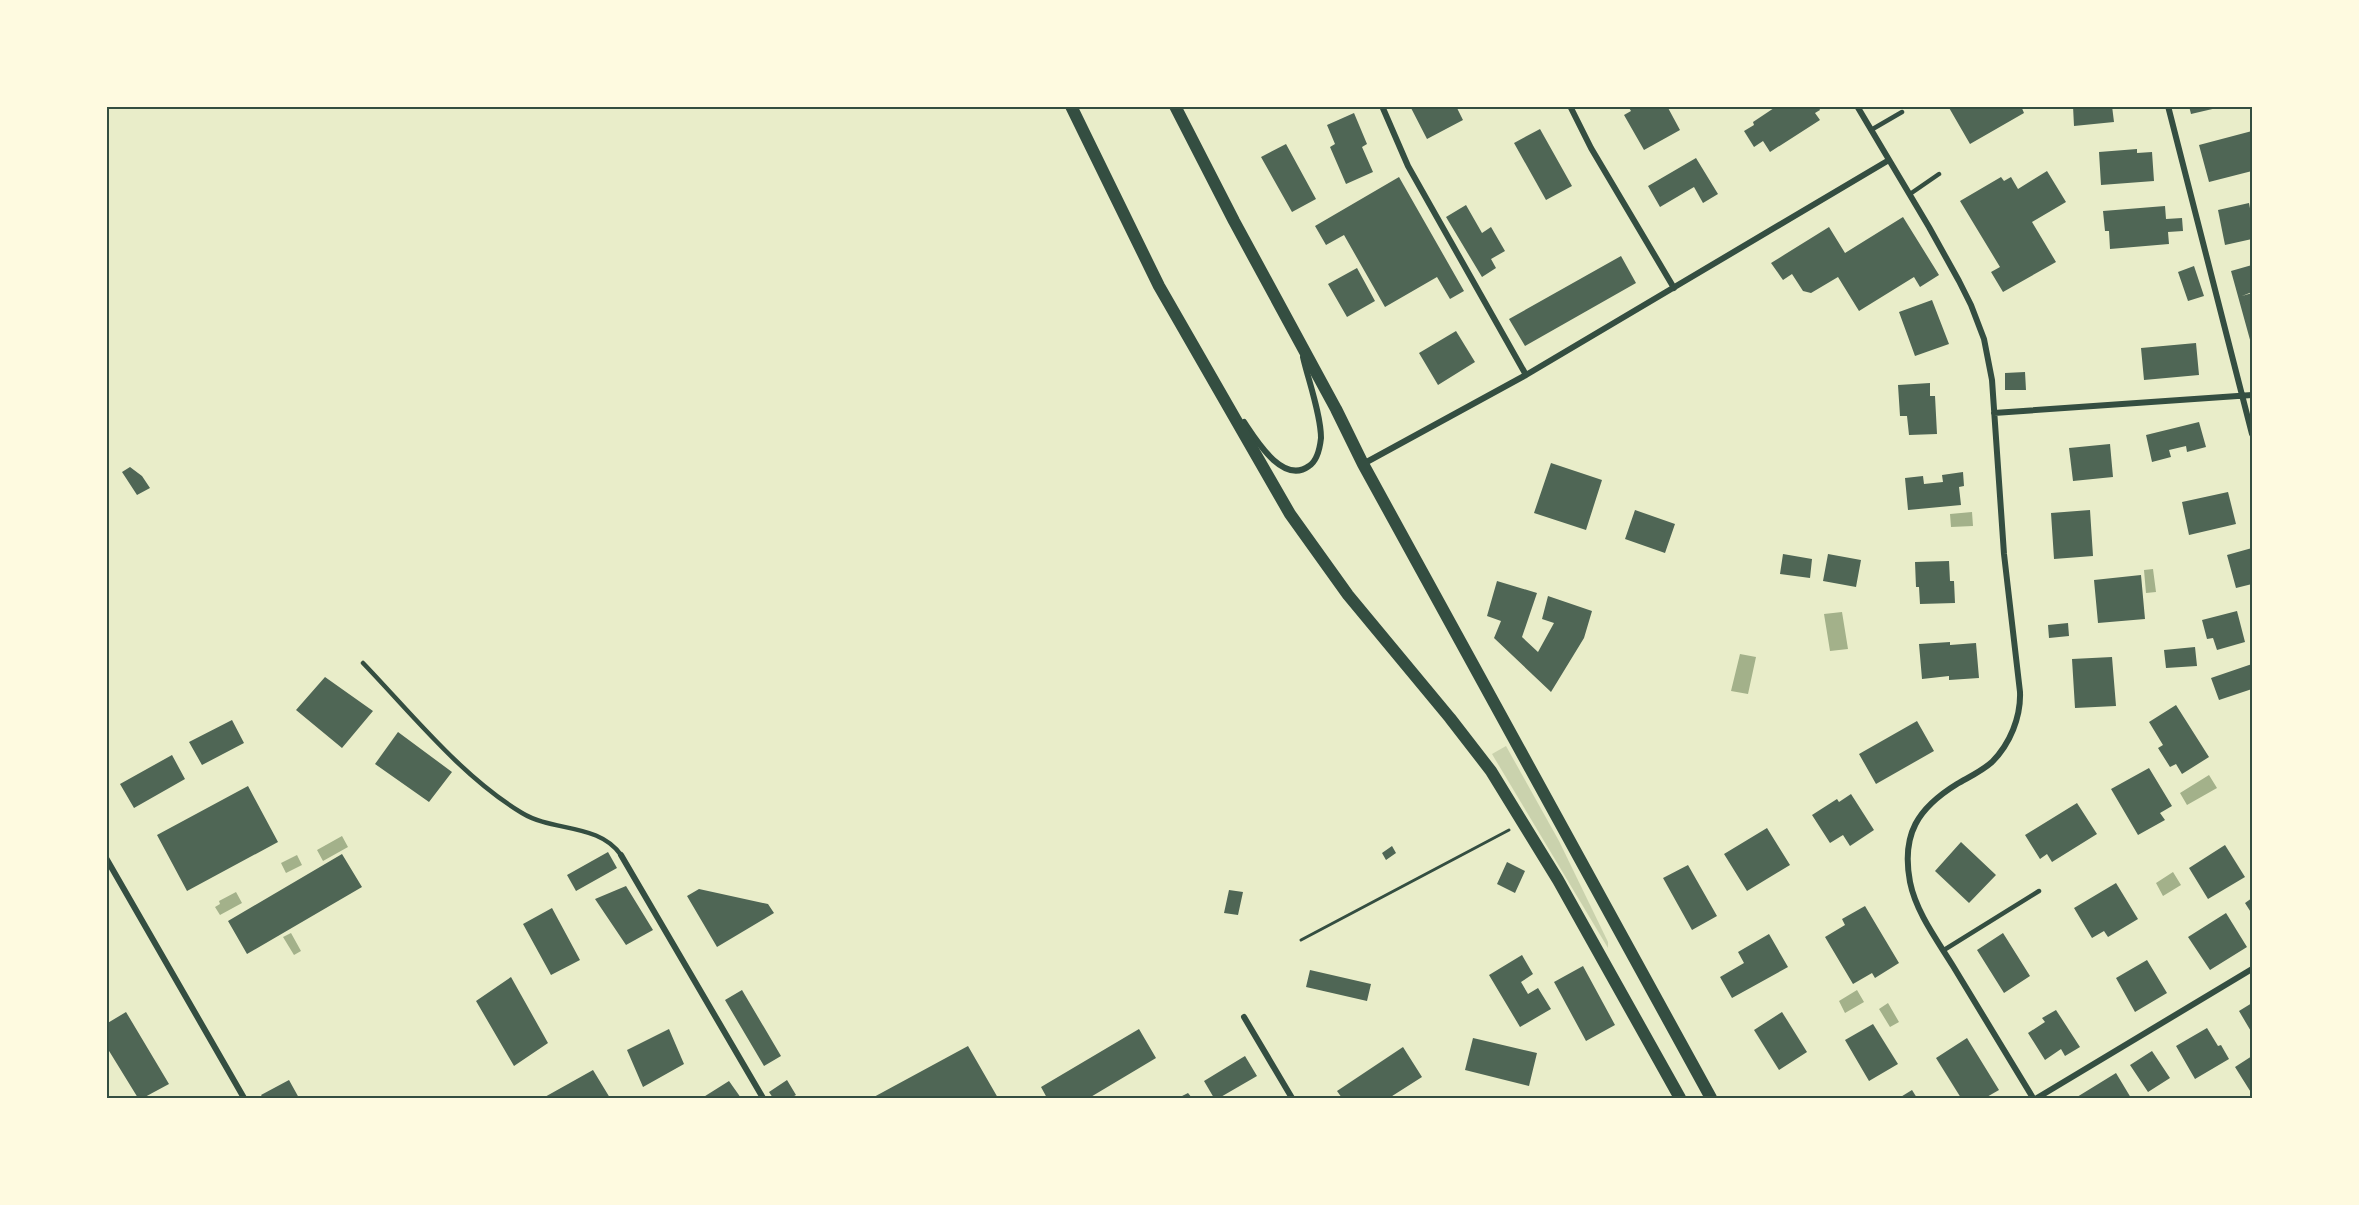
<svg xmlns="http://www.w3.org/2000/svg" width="2359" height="1205" viewBox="0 0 2359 1205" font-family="'IBM Plex Sans',sans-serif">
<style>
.green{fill:#cad2ad}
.water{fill:#a3b18a}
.building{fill:#4f6655}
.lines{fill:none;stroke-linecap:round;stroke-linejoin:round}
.path{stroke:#344e41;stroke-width:3}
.service{stroke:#344e41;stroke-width:4.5}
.minor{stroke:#344e41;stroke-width:6}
.secondary{stroke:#344e41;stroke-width:12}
.neatline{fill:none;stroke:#344e41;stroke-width:2}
</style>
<rect width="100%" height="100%" fill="#e9edc9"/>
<path class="green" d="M1506,746l53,95 49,101v6l-116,-194z"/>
<path class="water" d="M1972,512l1,14 -22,1 -1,-13z
M2153,569l3,23 -10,1 -2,-23z
M1842,612l6,37 -18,2 -6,-37z
M1740,654l16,3 -8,37 -17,-3z
M2209,775l8,13 -30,17 -7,-12z
M342,836l6,11 -25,14 -6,-11z
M297,855l5,10 -16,8 -5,-10z
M2173,872l8,13 -18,11 -7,-13z
M236,892l6,11 -22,12 -5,-8 5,-3 -1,-3z
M291,933l10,18 -7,4 -11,-18z
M1857,990l7,12 -19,11 -6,-12z
M1888,1003l11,19 -9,5 -11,-18z"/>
<path class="building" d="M1410,106h46l7,14 -36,19z
M1628,106h39l13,24 -36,20 -20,-35 7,-4z
M1777,106h41l2,4 -5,3 5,7 -50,32 -7,-11 -9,6 -10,-16 10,-6 -1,-3z
M1948,106h73l3,7 -54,31z
M2073,106h39l2,16 -40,4z
M2189,106h32v1l-30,7z
M1354,113l13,31 -5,3 11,25 -27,12 -16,-37 5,-3 -8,-19z
M1540,129l32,57 -26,14 -32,-57z
M2252,131v40l-43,11 -10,-37z
M1286,144l30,55 -24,13 -31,-55z
M2137,149v4l15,-1 2,29 -53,4 -2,-33z
M1696,158l22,36 -15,9 -9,-16 -34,20 -12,-21z
M2047,171l19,31 -34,20 24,40 -53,30 -12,-20 9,-5 -40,-66 41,-24 3,4 7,-4 7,12z
M1399,177l65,114 -14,8 -13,-22 -52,30 -41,-72 -18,10 -11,-19z
M2249,203l3,16v20l-27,6 -7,-35z
M1466,205l16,28 9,-6 14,24 -14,8 5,9 -14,9 -36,-60z
M2165,206l1,13 16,-1 1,13 -15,1 1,12 -59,5 -1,-18h-4l-2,-20z
M1903,217l36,58 -19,12 -6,-10 -55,34 -21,-34 -27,16 -8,-2 -11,-17 -9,6 -12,-17 58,-36 16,26z
M1621,256l15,27 -111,63 -16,-27z
M2252,265v27l-10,4 10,-3v54l-21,-76z
M2194,266l10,30 -16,5 -10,-29z
M1357,268l18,33 -28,16 -19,-33z
M1932,300l17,44 -34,12 -16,-44z
M1456,331l19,31 -37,23 -19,-32z
M2196,343l3,32 -55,5 -3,-32z
M2025,372l1,18h-21v-17z
M1930,383v13h5l2,38 -28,1 -2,-19h-7l-2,-31z
M2199,422l7,25 -19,5 -1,-6 -17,4 2,7 -19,5 -6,-27z
M2110,444l3,33 -40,4 -4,-33z
M1551,463l51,17 -16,50 -52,-17z
M130,467l12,9 8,12 -13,7 -15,-23z
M1963,472l1,14 -5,1 2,18 -53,5 -3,-32 18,-2 1,8 19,-2 -1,-7z
M2228,492l8,32 -47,11 -7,-33z
M1635,510l40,14 -10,29 -40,-14z
M2090,510l3,46 -39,3 -3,-46z
M2252,548v36l-16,4 -9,-33z
M1783,554l29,5 -2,19 -30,-4z
M1828,554l33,6 -5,27 -33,-6z
M1949,561l1,20h4l1,22 -35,1 -1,-17h-3l-1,-25z
M2141,575l4,44 -47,4 -4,-43z
M1497,581l40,12 -15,44 16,15 16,-29 -12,-4 6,-23 44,15 -8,27 -33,54 -57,-54 7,-17 -14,-5z
M2237,611l8,31 -28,8 -4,-12 -6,1 -5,-19z
M2068,623l1,13 -20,2 -1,-13z
M1950,642v3l26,-2 3,35 -30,2v-4l-27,3 -3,-35z
M2195,647l2,19 -31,2 -2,-18z
M2112,657l4,49 -41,2 -3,-49z
M2252,664v25l-33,11 -8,-22z
M325,677l48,34 -31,37 -46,-38z
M2176,705l33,52 -27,17 -6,-10 -6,3 -12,-19 5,-3 -14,-23z
M232,720l12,23 -42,22 -13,-23z
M1917,721l17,30 -58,33 -17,-30z
M398,732l54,40 -23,30 -54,-38z
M172,755l13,24 -51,29 -14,-24z
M2149,768l23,38 -12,7 5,7 -27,15 -27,-46z
M248,786l30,56 -91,49 -30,-56z
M1851,794l23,36 -24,16 -7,-11 -13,8 -18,-28 25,-16 2,3z
M2077,803l20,31 -45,28 -5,-8 -7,5 -15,-24z
M1767,828l23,37 -43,26 -23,-37z
M1961,842l35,33 -27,28 -34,-32z
M2225,845l20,32 -37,22 -19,-31z
M1392,846l4,7 -10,7 -4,-7z
M608,852l9,16 -41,23 -9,-16z
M342,854l20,33 -115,67 -19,-33z
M1507,862l18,9 -10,22 -18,-9z
M1688,865l29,51 -25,14 -29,-52z
M2116,883l22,36 -30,18 -4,-6 -12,7 -18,-30z
M626,886l27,44 -27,15 -31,-46z
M699,889l69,15 6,9 -57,34 -30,-51z
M1229,890l14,2 -5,23 -14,-2z
M2252,898v16l-7,-11z
M1865,906l34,57 -24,15 -3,-5 -19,11 -28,-47 20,-12 -3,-6z
M552,908l28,52 -29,15 -28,-51z
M2226,913l21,34 -37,23 -22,-33z
M2003,933l27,43 -26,17 -27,-43z
M1769,934l19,33 -56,31 -12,-21 24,-14 -6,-11z
M1522,955l11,19 -12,8 7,12 10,-6 13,21 -31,18 -31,-52z
M2147,960l20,33 -32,19 -19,-34z
M1583,966l32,59 -29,16 -32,-59z
M1310,970l61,14 -4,17 -61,-14z
M511,977l37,66 -34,23 -38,-65z
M742,990l39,66 -17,10 -39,-66z
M2252,1003v30l-13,-22z
M2056,1010l24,37 -15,9 -4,-7 -16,11 -17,-27 17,-11 -3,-4z
M126,1012l43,72 -26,14h-5l-32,-52v-22z
M1782,1012l25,40 -28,18 -25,-40z
M1873,1024l25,40 -29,17 -24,-41z
M2207,1028l11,18 3,-1 8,14 -34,20 -19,-33z
M669,1029l15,35 -41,23 -16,-37z
M1139,1029l17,29 -67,40h-42l-6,-11z
M1473,1038l64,15 -8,33 -64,-16z
M1967,1038l32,52 -14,8h-24l-25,-40z
M968,1046l30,52h-126z
M1403,1047l19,30 -33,21h-47l-5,-7z
M2152,1051l18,27 -22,14 -18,-27z
M1245,1056l12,20 -38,22h-5l-10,-17z
M2252,1056v38l-17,-27z
M593,1070l17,28h-67z
M2116,1073l15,25h-53l-1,-1z
M289,1080l10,18h-36l-2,-3z
M787,1080l9,15 -6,3h-17l-4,-6z
M729,1081l12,17h-39z
M1912,1090l5,8h-18z
M1188,1093l4,5h-14z"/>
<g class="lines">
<path class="path" d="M1301,940l208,-110"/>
<path class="service" d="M1871,130l31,-18
M1910,194l29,-20
M363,663c49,51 98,113 159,150 31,19 77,10 99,42
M1944,950l95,-59"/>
<path class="minor" d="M1382,106l26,60 118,209
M1570,106l21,42 83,140
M1857,106l72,121 30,54 12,24 13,34 8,41 12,174 16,138c1,25 -10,52 -28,70 -10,9 -23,15 -35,22 -39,24 -56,50 -47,98 6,30 27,58 43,84 27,44 53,88 80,132
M2168,106l84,328
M1994,413l258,-18
M1244,422c12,18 39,63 65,44 8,-5 11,-19 12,-28 0,-23 -13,-59 -18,-81
M1363,464l163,-89 363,-215
M621,855l142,243
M106,858l138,240
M1244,1017l48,81
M2037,1098l215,-129"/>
<path class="secondary" d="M1071,106l88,180 131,228 58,81 102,123 41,53 67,109 122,218
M1175,106l59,115 102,188 27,55 348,634"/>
</g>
<rect width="2359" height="1205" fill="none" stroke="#fefae0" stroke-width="216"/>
<rect x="108" y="108" width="2143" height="989" class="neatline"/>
</svg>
